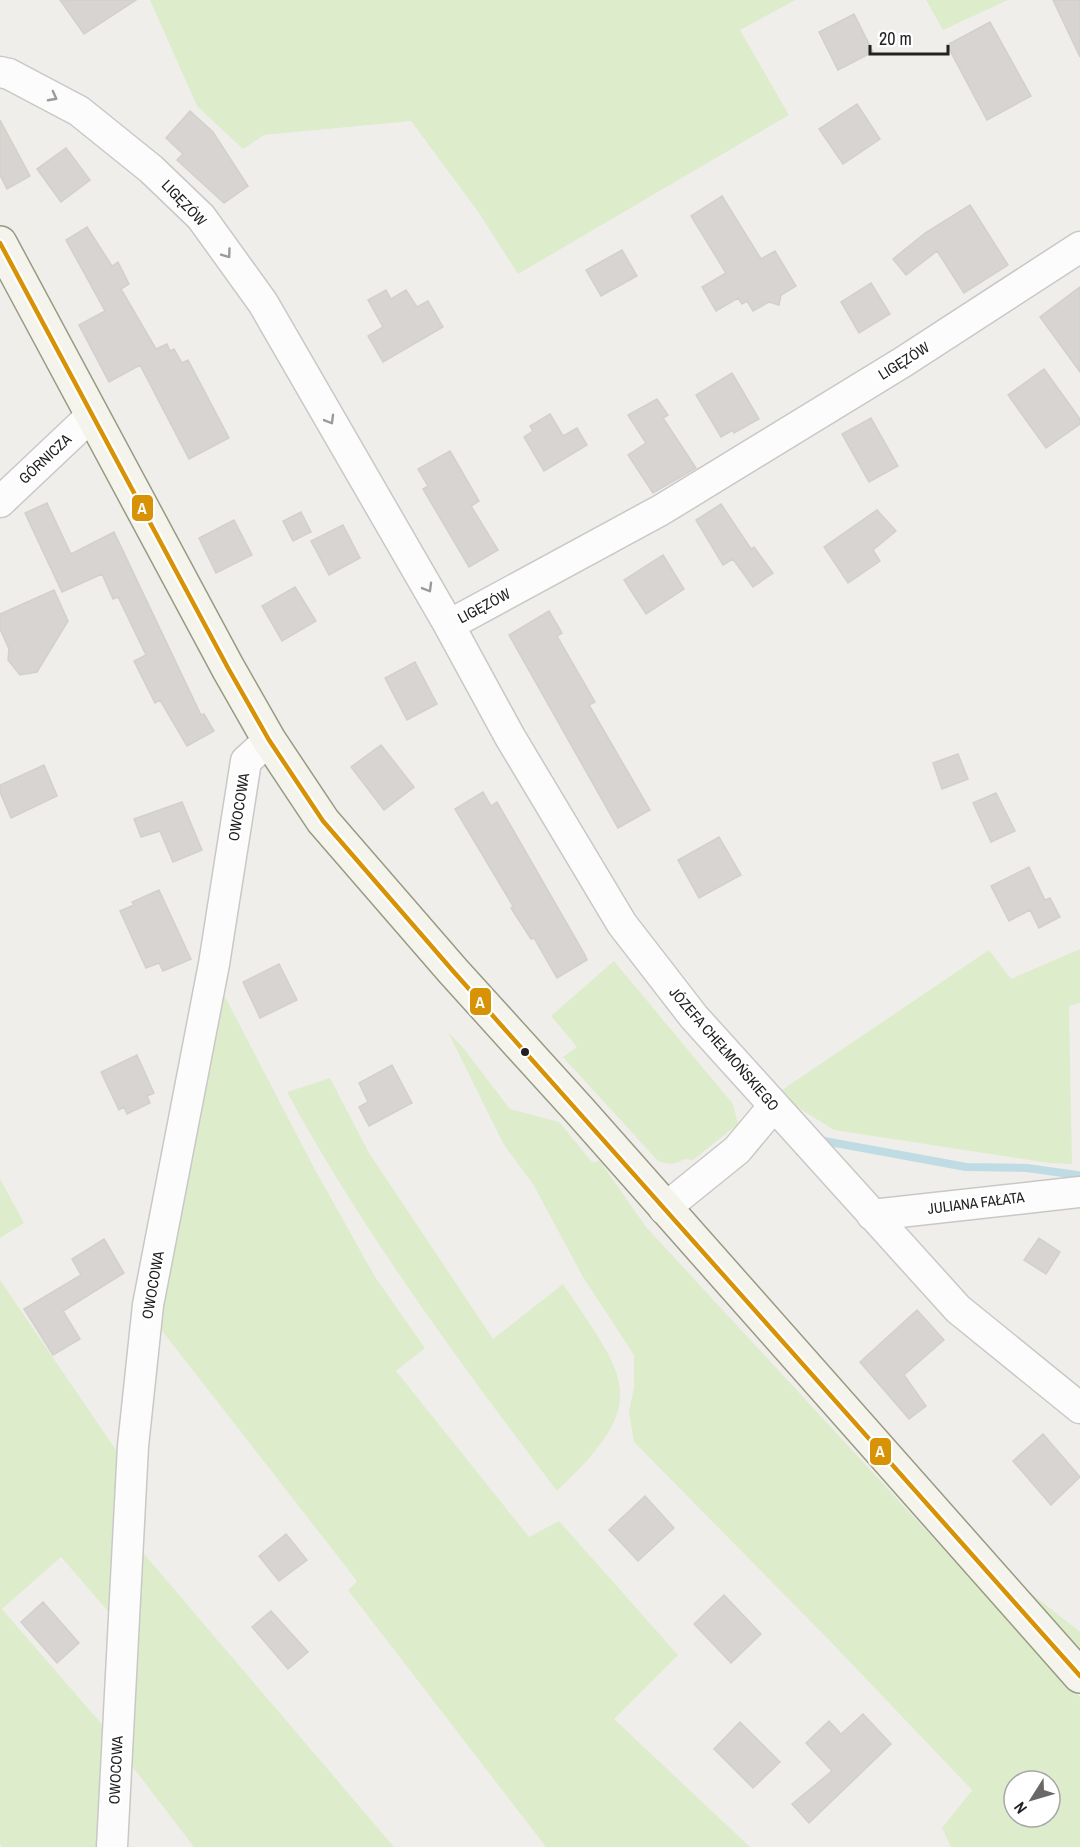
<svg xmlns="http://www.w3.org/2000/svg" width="1080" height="1847" viewBox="0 0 1080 1847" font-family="'Archivo Narrow',sans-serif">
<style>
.grass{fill:#ddeccb;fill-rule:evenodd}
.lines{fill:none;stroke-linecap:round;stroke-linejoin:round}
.stream{stroke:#bfdbe3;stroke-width:8}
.building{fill:#d7d4d2;stroke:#d3d0cc;stroke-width:1.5}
.street-casing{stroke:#c9c8c7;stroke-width:33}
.secondary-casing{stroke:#999a82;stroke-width:36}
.street{stroke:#fdfcfc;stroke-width:30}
.secondary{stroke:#f4f4ed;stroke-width:33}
.bus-1-casing{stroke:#fff;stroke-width:9}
.bus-1{stroke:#d79205;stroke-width:4.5}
.oneway{stroke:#9a9a9a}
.bus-dot{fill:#222;stroke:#fff;stroke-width:2}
.labels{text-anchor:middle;stroke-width:4.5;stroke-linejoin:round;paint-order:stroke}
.street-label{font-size:15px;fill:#222;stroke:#fff}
.line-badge{stroke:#fff;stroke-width:2}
.badge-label{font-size:16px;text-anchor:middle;font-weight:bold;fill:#fff}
</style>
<rect width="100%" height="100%" fill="#f0eeeb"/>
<path class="grass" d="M150,0h645l-55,30 49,85 -271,159 -39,-61 -68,-92 -147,14 -21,14 -46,-43z
M926,0h82l-65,30z
M1080,949v54l-11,3 3,158 -23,-1 -215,-33 -58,-36 213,-144 22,29z
M614,961l119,143 5,20 -45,36 -9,-1c-10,6 -15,6 -26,2l-95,-104 14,-10 -26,-31z
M221,989l92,177 62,111 50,71 -29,23 133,166 30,-16 119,134 -64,64 136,128h-204l-198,-257 9,-9 -201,-258z
M448,1032l16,17 46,60 49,13 33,40 8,-1 46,66 434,470v150h-129l-9,-19 30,-38 -142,-149 -196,-199 -5,-30 5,-25v-32l-51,-78 -50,-93 -29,-39zM1014,1781h36v36h-36z
M330,1078l39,75 124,186 70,-55c65,97 89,117 -6,207 -97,-128 -193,-257 -270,-399z
M0,1179l24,44 -24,15z
M0,1280l118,173 -4,165 -53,-61 -59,52 103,119 -8,119h-95l-2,-3z
M139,1548l255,299h-200l-65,-85z
M1009,1576l71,56v24z"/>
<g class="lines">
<path class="stream" d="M819,1140l147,27 61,1 50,7"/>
</g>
<path class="building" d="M60,0h76l-52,34z
M1053,0h27v57z
M854,14l19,38 -35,18 -19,-38z
M990,22l41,74 -44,24 -40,-75z
M857,104l23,35 -37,25 -24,-35z
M190,111l23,21 35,54 -24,17 -47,-43 6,-6 -17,-16z
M0,120l30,56 -23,13 -7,-14z
M66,148l24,32 -29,22 -24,-33z
M722,196l39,63 14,-8 21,35 -15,9 -2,10 -10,-3 -16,9 -6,-10 -5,3 -4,-6 -22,13 -14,-24 24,-14 -35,-57z
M970,205l38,60 -44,28 -27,-42 -31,24 -13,-16 32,-26z
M87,227l25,39 6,-4 11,22 -8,5 35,60 11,-5 3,7 4,-2 8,14 6,-3 41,78 -40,21 -49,-94 -31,17 -30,-57 26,-14 -39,-71z
M622,250l15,26 -36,20 -15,-26z
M871,283l19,31 -31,19 -18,-31z
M1080,287v85l-40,-55z
M386,290l5,9 15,-9 11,17 11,-6 15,26 -60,35 -15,-26 15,-9 -15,-27z
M1044,369l36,50v5l-34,24 -38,-53z
M732,373l27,46 -25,14 -1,-3 -12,7 -25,-42z
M657,399l11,16 -5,3 33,50 -43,25 -25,-38 18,-12 -18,-28z
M550,414l13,22 14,-8 10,17 -43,26 -20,-34 9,-6 -3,-5z
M871,418l27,48 -29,16 -27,-48z
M450,451l29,50 -8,5 27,44 -29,17 -46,-78 5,-3 -10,-17z
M47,503l24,51 43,-22 87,183 3,-1 10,17 -27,15 -27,-46 -5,3 -21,-42 12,-6 -28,-58 -5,2 -11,-25 -40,18 -37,-79z
M721,504l30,45 3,-2 19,26 -20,14 -20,-28 -10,6 -27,-45z
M877,510l19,21 -23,19 7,11 -32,22 -24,-36z
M301,512l10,20 -18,9 -10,-20z
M234,520l18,35 -36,18 -17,-35z
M343,525l17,33 -31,17 -18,-34z
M663,555l21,34 -38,25 -22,-34z
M295,587l21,34 -34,20 -20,-35z
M54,590l14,31 -31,51 -17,3 -12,-15 1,-11 -9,-20v-15z
M549,611l13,22 -5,3 38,66 -6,3 61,105 -32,18 -109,-193z
M415,662l22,42 -30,16 -22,-42z
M381,745l33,42 -30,23 -33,-43z
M958,754l10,25 -26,10 -9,-26z
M44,765l13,31 -46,22 -11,-26v-7z
M483,792l8,14 6,-4 88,153 2,5 -30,18 -23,-40 -3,1 -20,-31 2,-2 -58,-97z
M996,793l19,38 -24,11 -18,-39z
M182,802l20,48 -29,12 -13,-31 -19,6 -7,-18z
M719,837l22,38 -42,23 -21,-38z
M1029,867l16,33 5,-2 10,19 -21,11 -9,-18 -21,11 -18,-35z
M159,890l32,69 -28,12 -4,-8 -13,5 -26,-57 14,-6 -2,-3z
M279,964l18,36 -37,18 -17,-36z
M137,1055l17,38 -7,3 3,7 -23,11 -3,-7 -5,3 -18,-38z
M392,1065l20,38 -43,23 -10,-19 9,-5 -9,-19z
M1039,1238l21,14 -14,22 -22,-14z
M104,1239l20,34 -61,38 17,28 -27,16 -29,-46 57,-34 -9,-16z
M917,1310l27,30 -40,35 22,31 -17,13 -49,-57z
M1043,1434l37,43 -29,28 -38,-44z
M645,1496l29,32 -36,33 -29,-31z
M286,1534l21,26 -28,21 -20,-25z
M724,1595l37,39 -30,29 -37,-39z
M43,1602l36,41 -22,20 -36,-41z
M271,1611l37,41 -20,17 -36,-42z
M863,1714l28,30 -82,79 -17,-19 40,-33 -26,-28 23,-22 12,13z
M740,1722l40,40 -27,26 -39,-39z"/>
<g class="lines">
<g class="street-casing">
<path id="street" d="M0,72l9,2 70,37 72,58 50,48 62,86 186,322 61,112 112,187 72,93 264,292 122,99
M0,502l91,-86
M449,625l212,-115 242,-148 177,-115
M664,1209l73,-59 36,-43
M872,1215l208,-23
M112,1847l21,-401 15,-141 66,-341 32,-203 23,-21"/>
</g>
<g class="secondary-casing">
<path id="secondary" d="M0,243l228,425 41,72 54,81 130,150 127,140 500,565"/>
</g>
<use href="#street" class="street"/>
<use href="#secondary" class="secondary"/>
<g class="bus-1-casing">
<path id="bus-1" d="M0,243l228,425 41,72 54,81 130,150 627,705"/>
</g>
<use href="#bus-1" class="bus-1"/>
</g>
<defs><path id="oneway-chevron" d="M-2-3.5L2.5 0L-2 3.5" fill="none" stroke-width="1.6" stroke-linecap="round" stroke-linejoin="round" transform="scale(1.5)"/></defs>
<g class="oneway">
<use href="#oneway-chevron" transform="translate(53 97) rotate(28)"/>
<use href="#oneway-chevron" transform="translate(227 254) rotate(54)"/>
<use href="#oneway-chevron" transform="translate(330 420) rotate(60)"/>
<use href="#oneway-chevron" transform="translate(428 588) rotate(60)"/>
</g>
<circle class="bus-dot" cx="525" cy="1052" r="5"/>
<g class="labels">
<g class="street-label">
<text transform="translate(184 203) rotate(46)" y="5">LIGĘZÓW</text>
<text transform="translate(904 361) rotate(-32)" y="5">LIGĘZÓW</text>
<text transform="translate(45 459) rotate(-43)" y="5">GÓRNICZA</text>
<text transform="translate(484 606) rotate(-28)" y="5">LIGĘZÓW</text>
<text transform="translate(239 807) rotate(-81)" y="5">OWOCOWA</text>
<text transform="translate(724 1049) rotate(49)" y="5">JÓZEFA CHEŁMOŃSKIEGO</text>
<text transform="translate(976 1203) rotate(-7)" y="5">JULIANA FAŁATA</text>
<text transform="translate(153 1285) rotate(-80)" y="5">OWOCOWA</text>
<text transform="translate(116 1770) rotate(-87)" y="5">OWOCOWA</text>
</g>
</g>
<g class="line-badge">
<rect x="131" y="494" width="23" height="28" rx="6" fill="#d79205"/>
<rect x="469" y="987" width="23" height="29" rx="6" fill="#d79205"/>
<rect x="869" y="1437" width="23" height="29" rx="6" fill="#d79205"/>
</g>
<g class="badge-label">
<text x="142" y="514">A</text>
<text x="480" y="1008">A</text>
<text x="880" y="1457">A</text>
</g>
<g transform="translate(1032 1799) rotate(233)"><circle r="28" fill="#ffffff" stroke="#a7a7a7" stroke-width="1.5"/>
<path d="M0-4.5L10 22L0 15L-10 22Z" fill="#6a6968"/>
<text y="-9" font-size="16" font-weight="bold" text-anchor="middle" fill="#222222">N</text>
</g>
<path d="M870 45v9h78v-9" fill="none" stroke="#222222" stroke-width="3"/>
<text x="879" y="45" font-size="18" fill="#222222" stroke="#ffffff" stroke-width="4.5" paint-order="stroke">20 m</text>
</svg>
